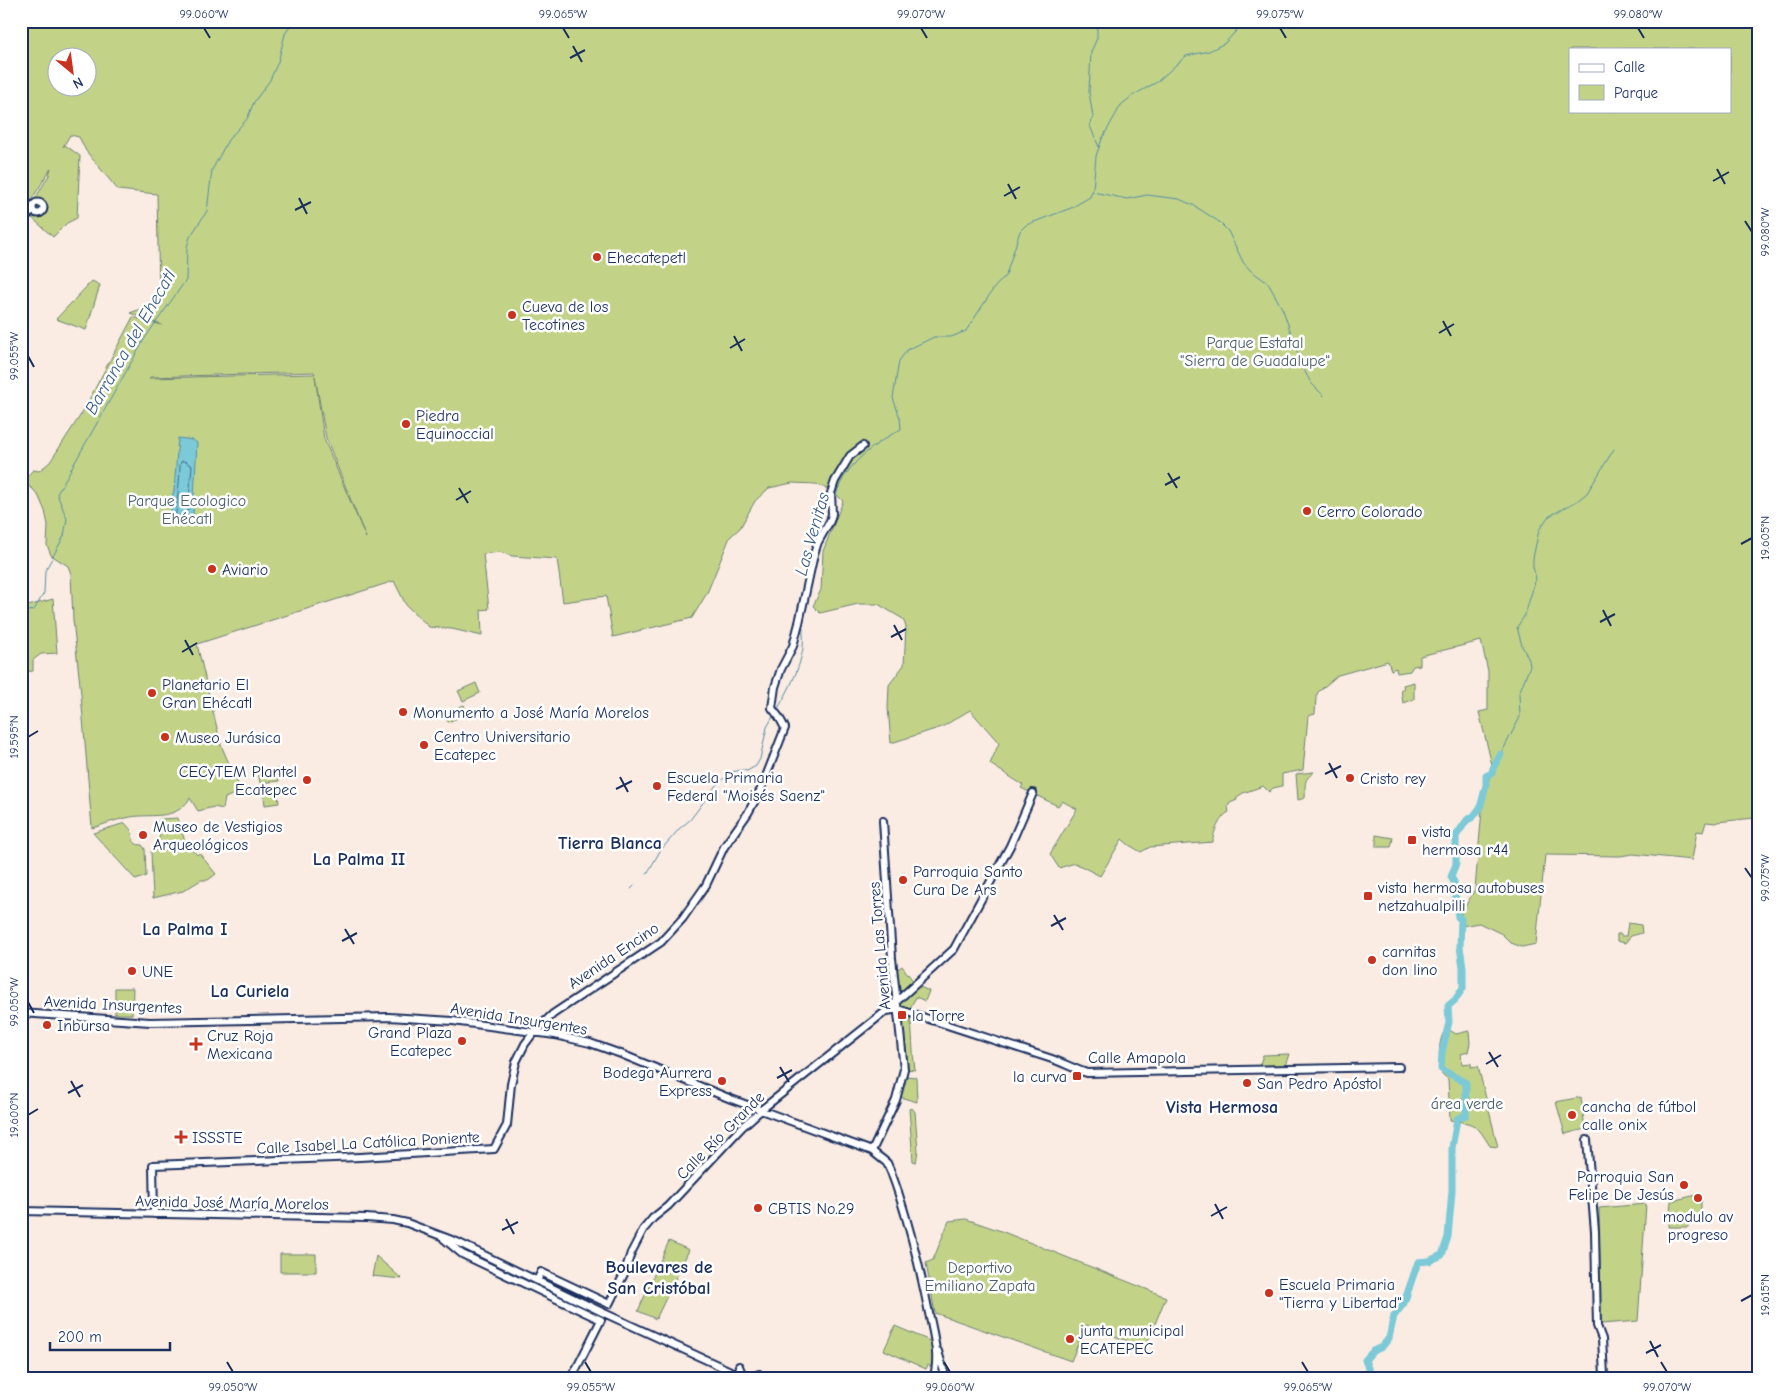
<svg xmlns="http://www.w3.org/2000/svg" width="1779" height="1400" viewBox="0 0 1779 1400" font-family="'Comic Neue',sans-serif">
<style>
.green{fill:#c2d388;stroke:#6e8173;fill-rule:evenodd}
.water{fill:#7bc9d8;stroke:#558ba7}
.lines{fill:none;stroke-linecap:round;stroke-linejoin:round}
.shore{stroke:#416d8f;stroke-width:1}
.stream{stroke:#558ba7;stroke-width:1}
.river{stroke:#7bc9d8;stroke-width:7}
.secondary-casing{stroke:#1b2f5e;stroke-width:10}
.secondary{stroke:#fff;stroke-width:6}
.ticks{fill:none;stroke:#1b2f5e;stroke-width:2}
.poi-dot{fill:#c8321e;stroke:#fff;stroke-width:2}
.labels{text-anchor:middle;stroke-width:5;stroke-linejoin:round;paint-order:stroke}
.poi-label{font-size:16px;fill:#1b2f5e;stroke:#fff;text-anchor:start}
.park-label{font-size:16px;fill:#4d606b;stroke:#fff}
.street-label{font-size:16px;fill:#1b2f5e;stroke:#fff}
.water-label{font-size:18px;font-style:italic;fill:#385d83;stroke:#fff}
.neighbourhood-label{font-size:18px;font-weight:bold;fill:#1b2f5e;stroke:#fff}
.neatline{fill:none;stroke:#1b2f5e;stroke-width:2}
.ticks-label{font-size:12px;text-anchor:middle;fill:#1b2f5e}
</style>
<rect width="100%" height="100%" fill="#faece2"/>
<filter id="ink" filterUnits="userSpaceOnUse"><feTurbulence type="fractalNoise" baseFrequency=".02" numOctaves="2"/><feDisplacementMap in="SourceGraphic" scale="10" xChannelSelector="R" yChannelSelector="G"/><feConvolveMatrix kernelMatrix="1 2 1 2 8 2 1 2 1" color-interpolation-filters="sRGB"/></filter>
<g filter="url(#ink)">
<path class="green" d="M21,21h1737v800l-4,-3 -37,4 -1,1 -10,-1 -3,10 -6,-1 -5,29 -59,-6 -13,2 -75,-1 -9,89 -14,3 -11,-4 -9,-9 -23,-11 -18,3 -2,-8 16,-29 7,-79 10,-45 -13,-53 9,-2v-39l-7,-30 -61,15v9l-7,1 -3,5 -13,2 -1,-5 -5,2 -3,-9 -50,14 -20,17 -2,5 -1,17 -7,2 -5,54 -21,4v12l-9,2 -4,4 -6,-6 -20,7 -6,4v3l-7,3 -2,4 1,5c-8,3 -17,22 -16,30l-63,5 -9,5 -12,-7 -7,-6 -22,37 -25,-13 -16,5 -9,-14 27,-45 -15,-8 -4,5 -37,-18 2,-3 -33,-21 9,-21 -29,-33 -28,17 -51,16 -3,-35 1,-23 15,-20 2,-38 -3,-8 -25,-15h-20l-38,9 -7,-7 8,-16 2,-39 20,-50 -9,-9 -18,-8 -24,-1 -23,5 -14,13 -15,27 -10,9 -23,56 -15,25 -79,19 -7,-41 -43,6 -6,-43 -45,-3 -12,-4 -17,2 6,55 -8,1 1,26 -30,-7 -23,-2 -23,-22 -12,-24 -197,63 24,101 20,46 -16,7 -2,11 -9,-2 -16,4 -8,-13c-15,25 -41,14 -64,20 -12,2 -23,7 -34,10l-11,-134 -8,-74 -2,-46 -3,-8 -17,-11 -4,-10 1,-20 -3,-14 -6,-14 -6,-8 -11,-7 11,-12 6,1 11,-9 32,-49 51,-96 29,8 -32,-12 21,-8 8,-10 -2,-101 -39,-4 -32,-39 -7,-14 -9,-2 -7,12 2,-2 15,11 -3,62 -10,5 -14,14 -23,-21c8,0 15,1 18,-8 -2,-6 -6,-8 -13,-9l14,-24 2,-7 -25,41 -5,4zM1570,49h160v62h-160zM58,58h30v30h-30zM314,372l1,2 -166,4 1,-1zM315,376l11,62 40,100 -42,-99z
M92,281l8,4 -14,45 -30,-11z
M53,599l4,54 -16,1 -8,6v11l-12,1v-64z
M1414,682v17l-11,4 -2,-14h3l-1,-4z
M476,683l4,10 -17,8 -5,-10z
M464,705l3,9 -19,8 -4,-9z
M278,769l1,12 -19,2 -2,-11z
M1314,772c-12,9 -8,13 -9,26l-7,2 -2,-26z
M277,787l2,16 -14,2 -2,-16z
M178,818l7,24 12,13 2,-2 17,21 -8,6h-7l-18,11 -30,7 -2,-46 9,-16 -3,-14 4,-3z
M125,823c1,1 5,6 6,7 3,8 0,15 11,15l3,4 1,27 -10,4 -43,-47z
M1376,835l17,3 -2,9h-15z
M1628,923l13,2 1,8 -11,3 -6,7 -8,-2v-7h3l1,2h5z
M902,966l12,16 -15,11 -4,-22z
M918,986l11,5 -4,10 -9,-4 -7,13 -9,-3 -1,-4z
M115,988h18l-1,26h-17z
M899,1013l11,2c3,18 2,37 5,55l-9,-1z
M1446,1028l10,6 13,-3 1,12 -2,9 -7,2 1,10 9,-1v4l7,-1 20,81 -8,-1c-14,-22 -13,-22 -40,-26l-2,-41 -6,-5c-2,-18 -6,-29 4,-46z
M1289,1054l-5,15 -26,1 5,-15z
M906,1076l10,1 1,25 -17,-5z
M1581,1097l4,32 -20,5 -9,-32z
M912,1108l3,4 3,39 -2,11 -3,-1 -4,-52z
M1701,1194v14l-3,10 -10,1v8h-19l2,-26z
M1646,1204l-8,117 -37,3 -2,-116z
M966,1219l35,12 165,66 -21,51 -59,-23 -15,36 -136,-48 -9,-50 7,-3 16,-39z
M669,1241l20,9 -33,69 -18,-8z
M280,1254h36v18h-36z
M376,1256l26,23 -30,-3z
M895,1326l35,15 4,8 -1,19 -5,-3 -2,4 -42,-19z"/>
<path class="water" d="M178,438l15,2 4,3 -4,72 -13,7h-8l-2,-3 2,-23 2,-5z"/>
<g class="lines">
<path class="shore" d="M184,461l8,5 -4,44 -10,7 -2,-3c1,-17 4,-32 4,-49l1,-3z"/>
<path class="stream" d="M1097,21v17l-6,14 -2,40 4,25 -3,9 9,21
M1093,192l34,7 20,-4 32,4 14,6 25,16 10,10 15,31 7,8 18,13 15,27 20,58 8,15 13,13
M835,501c4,-32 40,-58 66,-72l-1,-11 -7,-20 6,-37 8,-11 27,-13h17l15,-6 28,-43 12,-13 14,-44 6,-6 45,-17 19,-11 3,-8 3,-33 6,-17 19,-34 11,-9 25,-14 29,-26 23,-5 16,-8 20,-22
M21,612l13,-2 10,-17 1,-22 19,-35 3,-17 -10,-25 88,-156 41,-58 1,-33 3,-10 17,-26 5,-41 16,-30 19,-21 7,-17 16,-22 8,-18 7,-28 8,-13
M777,710c11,-18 23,-41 26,-62 1,-10 -1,-20 0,-31
M1501,754l19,-37 -1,-24 11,-27 -1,-6 -7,-14 -5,-19 8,-12 11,-37 -3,-11v-9l6,-28 9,-13 29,-16 10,-8 27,-44
M647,874l13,-23 20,-23 10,-8 27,-36 15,-12 10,-2 5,1 9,-5 4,-7 7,-32 7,-12
M631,889l4,-4"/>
<path class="river" d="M1372,1379l-7,-19 8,-9 9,-4 7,-9 5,-22 10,-13 14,-41 11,-1 13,-6 6,-18 4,-46v-43l5,-29 9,-4v-32l-25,-14 1,-17 7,-30 -1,-16 7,-6 8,-12v-21l-3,-20 1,-28 -3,-2 -4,-35 -3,-5 5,-13v-28l11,-16 6,-3 7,-9 6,-23v-9l6,-3 1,-5 8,-14"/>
<g class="secondary-casing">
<path id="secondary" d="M32.5 208a5.5 5.5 0 1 1 11 0a5.5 5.5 0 1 1-11 0Z
M21,220l12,-9
M887,1011l11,-2 151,49c13,4 25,11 38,15l312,-6
M21,1013l129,9 239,-5 64,4 102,14 35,8 31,11 110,45 141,52 15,12 4,9c18,48 29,96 39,146 4,19 10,41 3,61
M1587,1140l8,91 2,95 5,13 2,36 -2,4
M872,1151l24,-51 8,-31 -12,-111 -9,-137
M21,1211l345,7 27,2 14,3 50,19 147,71 144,66
M154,1214l-1,-49 207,-8 134,-8 13,-24 4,-41 5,-22 9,-18 9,-12 19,-18 108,-72 22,-24 23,-33 18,-38 24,-34 13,-24 24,-61 -6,-11 -7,-9 3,-21 6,-18 12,-23 6,-23 15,-69 4,-12 12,-21 2,-7 -1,-21 4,-12 15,-25 13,-10
M444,1239l18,15 139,66 -30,59
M537,1281l4,-9 68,32 15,-30 7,-21 12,-23 10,-12 15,-12 74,-79 19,-17 125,-99 68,-62 56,-103 23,-53
M938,1351l8,28
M739,1366l4,10
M748,1379l11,-5"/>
</g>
<use href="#secondary" class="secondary"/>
</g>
</g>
<path class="ticks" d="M204,28l6,10M563,28l6,10M921,28l6,10M1280,28l6,10M1638,28l6,10M573,46l9,16M570,58l15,-8M1717,169l8,15M1713,181l16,-9M1008,184l8,15M1004,196l16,-9M299,198l8,16M295,210l16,-8M1745,221l7,11M1443,321l8,15M1439,333l15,-9M734,336l8,15M730,348l15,-9M28,356l6,11M1168,473l9,15M1165,485l15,-8M459,488l9,15M456,500l15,-9M1741,544l11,-6M1603,610l8,16M1600,622l15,-8M894,625l8,15M891,637l15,-8M185,640l8,15M182,652l15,-9M28,737l10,-6M1329,763l8,15M1325,774l16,-8M620,777l8,15M616,789l16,-8M1745,868l7,10M1054,915l9,15M1051,926l15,-8M345,929l9,15M342,941l15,-8M28,1002l6,11M1489,1052l9,15M1486,1064l15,-9M780,1067l9,15M777,1078l15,-8M71,1081l9,16M68,1093l15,-8M28,1115l10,-6M1215,1204l8,15M1211,1216l16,-9M506,1219l8,15M502,1230l16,-8M1741,1301l11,-6M1650,1341l8,16M1646,1353l15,-8M227,1362l6,10M585,1362l6,10M944,1362l6,10M1302,1362l6,10M1661,1362l6,10"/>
<g class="poi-dot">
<circle cx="597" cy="257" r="5"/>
<circle cx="512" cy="315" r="5"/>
<circle cx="406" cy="424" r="5"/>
<circle cx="1307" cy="511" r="5"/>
<circle cx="212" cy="569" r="5"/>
<circle cx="152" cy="693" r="5"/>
<circle cx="403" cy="712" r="5"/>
<circle cx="165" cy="737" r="5"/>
<circle cx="424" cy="745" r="5"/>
<circle cx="1350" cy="778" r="5"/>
<circle cx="307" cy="780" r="5"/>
<circle cx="657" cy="786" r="5"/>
<circle cx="143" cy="835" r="5"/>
<rect x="1407" y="835" width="10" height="10" rx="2.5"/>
<circle cx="903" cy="880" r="5"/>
<rect x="1363" y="891" width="10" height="10" rx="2.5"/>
<circle cx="1372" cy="960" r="5"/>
<circle cx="132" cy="971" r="5"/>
<rect x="897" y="1010" width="10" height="10" rx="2.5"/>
<circle cx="47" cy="1025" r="5"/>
<circle cx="462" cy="1041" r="5"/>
<path d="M193.5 1036.5h5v5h5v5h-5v5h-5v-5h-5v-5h5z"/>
<rect x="1072" y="1071" width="10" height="10" rx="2.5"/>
<circle cx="722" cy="1081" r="5"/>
<circle cx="1247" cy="1083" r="5"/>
<circle cx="1572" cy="1115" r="5"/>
<path d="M178.5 1129.5h5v5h5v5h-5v5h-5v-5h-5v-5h5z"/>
<circle cx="1684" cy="1185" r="5"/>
<circle cx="1698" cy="1198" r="5"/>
<circle cx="758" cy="1208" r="5"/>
<circle cx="1269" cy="1293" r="5"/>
<circle cx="1070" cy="1339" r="5"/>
</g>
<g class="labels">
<g class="poi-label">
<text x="607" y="263">Ehecatepetl</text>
<text x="522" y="312">Cueva de los<tspan x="522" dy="18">Tecotines</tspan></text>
<text x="416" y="421">Piedra<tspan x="416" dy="18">Equinoccial</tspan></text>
<text x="1317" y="517">Cerro Colorado</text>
<text x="222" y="575">Aviario</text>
<text x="162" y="690">Planetario El<tspan x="162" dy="18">Gran Ehécatl</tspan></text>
<text x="413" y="718">Monumento a José María Morelos</text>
<text x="434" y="742">Centro Universitario<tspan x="434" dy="18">Ecatepec</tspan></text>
<text x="175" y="743">Museo Jurásica</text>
<text x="297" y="777" text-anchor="end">CECyTEM Plantel<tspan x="297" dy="18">Ecatepec</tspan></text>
<text x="667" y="783">Escuela Primaria<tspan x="667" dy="18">Federal "Moisés Saenz"</tspan></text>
<text x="1360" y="784">Cristo rey</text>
<text x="153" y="832">Museo de Vestigios<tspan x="153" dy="18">Arqueológicos</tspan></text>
<text x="1422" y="837">vista<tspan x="1422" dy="18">hermosa r44</tspan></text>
<text x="913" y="877">Parroquia Santo<tspan x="913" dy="18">Cura De Ars</tspan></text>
<text x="1378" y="893">vista hermosa autobuses<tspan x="1378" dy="18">netzahualpilli</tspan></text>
<text x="1382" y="957">carnitas<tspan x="1382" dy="18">don lino</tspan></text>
<text x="142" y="977">UNE</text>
<text x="912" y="1021">la Torre</text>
<text x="57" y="1031">Inbursa</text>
<text x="452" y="1038" text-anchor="end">Grand Plaza<tspan x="452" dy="18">Ecatepec</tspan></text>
<text x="207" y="1041">Cruz Roja<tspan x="207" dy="18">Mexicana</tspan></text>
<text x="712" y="1078" text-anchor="end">Bodega Aurrera<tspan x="712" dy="18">Express</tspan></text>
<text x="1067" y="1082" text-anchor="end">la curva</text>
<text x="1257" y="1089">San Pedro Apóstol</text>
<text x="1582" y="1112">cancha de fútbol<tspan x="1582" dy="18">calle onix</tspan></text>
<text x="192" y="1143">ISSSTE</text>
<text x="1674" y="1182" text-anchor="end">Parroquia San<tspan x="1674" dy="18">Felipe De Jesús</tspan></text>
<text x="768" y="1214">CBTIS No.29</text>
<text x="1698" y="1222" text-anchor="middle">modulo av<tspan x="1698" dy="18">progreso</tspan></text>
<text x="1279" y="1290">Escuela Primaria<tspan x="1279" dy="18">"Tierra y Libertad"</tspan></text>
<text x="1080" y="1336">junta municipal<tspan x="1080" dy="18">ECATEPEC</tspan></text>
</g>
<g class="park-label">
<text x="1255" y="348">Parque Estatal<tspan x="1255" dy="18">"Sierra de Guadalupe"</tspan></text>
<text x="187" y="506">Parque Ecologico<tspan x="187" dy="18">Ehécatl</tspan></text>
<text x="1467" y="1109">área verde</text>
<text x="980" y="1273">Deportivo<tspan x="980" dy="18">Emiliano Zapata</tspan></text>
</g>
<g class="street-label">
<text transform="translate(879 946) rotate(-95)" y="6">Avenida Las Torres</text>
<text transform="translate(613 955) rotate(-34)" y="6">Avenida Encino</text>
<text transform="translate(113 1004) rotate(3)" y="6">Avenida Insurgentes</text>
<text transform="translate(519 1018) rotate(9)" y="6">Avenida Insurgentes</text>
<text x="1137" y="1063">Calle Amapola</text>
<text transform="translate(720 1135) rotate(-45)" y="6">Calle Río Grande</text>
<text transform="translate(368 1142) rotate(-3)" y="6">Calle Isabel La Católica Poniente</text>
<text transform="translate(232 1202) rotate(1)" y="6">Avenida José María Morelos</text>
</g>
<g class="water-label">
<text transform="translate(130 342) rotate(-60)" y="6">Barranca del Ehecatl</text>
<text transform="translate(812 534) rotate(-74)" y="6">Las Venitas</text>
</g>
<g class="neighbourhood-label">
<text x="610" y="849">Tierra Blanca</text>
<text x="359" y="865">La Palma II</text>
<text x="185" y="935">La Palma I</text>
<text x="250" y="997">La Curiela</text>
<text x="1222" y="1113">Vista Hermosa</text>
<text x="659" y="1273">Boulevares de<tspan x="659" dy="21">San Cristóbal</tspan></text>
</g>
</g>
<rect width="1779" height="1400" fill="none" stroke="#fff" stroke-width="55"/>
<rect x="1569" y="48" width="162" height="65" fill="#ffffff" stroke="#a4acbf"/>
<rect x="1579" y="64" width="25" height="8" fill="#ffffff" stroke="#a4acbf"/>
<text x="1614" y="72" font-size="15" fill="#1b2f5e">Calle</text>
<rect x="1579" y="85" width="25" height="15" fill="#c2d388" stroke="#a4acbf"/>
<text x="1614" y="98" font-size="15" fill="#1b2f5e">Parque</text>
<g transform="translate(72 72) rotate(151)"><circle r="24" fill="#ffffff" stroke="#a4acbf"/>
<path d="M0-4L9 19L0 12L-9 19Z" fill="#c8321e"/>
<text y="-8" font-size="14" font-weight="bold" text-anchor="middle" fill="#1b2f5e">N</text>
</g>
<path d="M50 1342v8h120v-8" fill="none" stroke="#1b2f5e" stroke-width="2.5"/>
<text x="58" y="1342" font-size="15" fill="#1b2f5e" stroke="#ffffff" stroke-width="4" paint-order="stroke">200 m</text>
<rect x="28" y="28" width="1724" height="1344" class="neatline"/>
<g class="ticks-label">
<text x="204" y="18">99.060°W</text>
<text x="563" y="18">99.065°W</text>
<text x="921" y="18">99.070°W</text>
<text x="1280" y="18">99.075°W</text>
<text x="1638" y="18">99.080°W</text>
<text transform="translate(1765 232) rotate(-90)" y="4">99.080°W</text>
<text transform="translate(14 356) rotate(-90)" y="4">99.055°W</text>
<text transform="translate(1765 538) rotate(-90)" y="4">19.605°N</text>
<text transform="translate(14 737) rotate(-90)" y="4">19.595°N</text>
<text transform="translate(1765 878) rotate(-90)" y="4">99.075°W</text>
<text transform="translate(14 1002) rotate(-90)" y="4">99.050°W</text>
<text transform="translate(14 1115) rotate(-90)" y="4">19.600°N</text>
<text transform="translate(1765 1295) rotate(-90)" y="4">19.615°N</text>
<text x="233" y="1391">99.050°W</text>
<text x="591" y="1391">99.055°W</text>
<text x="950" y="1391">99.060°W</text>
<text x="1308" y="1391">99.065°W</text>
<text x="1667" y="1391">99.070°W</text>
</g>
</svg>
